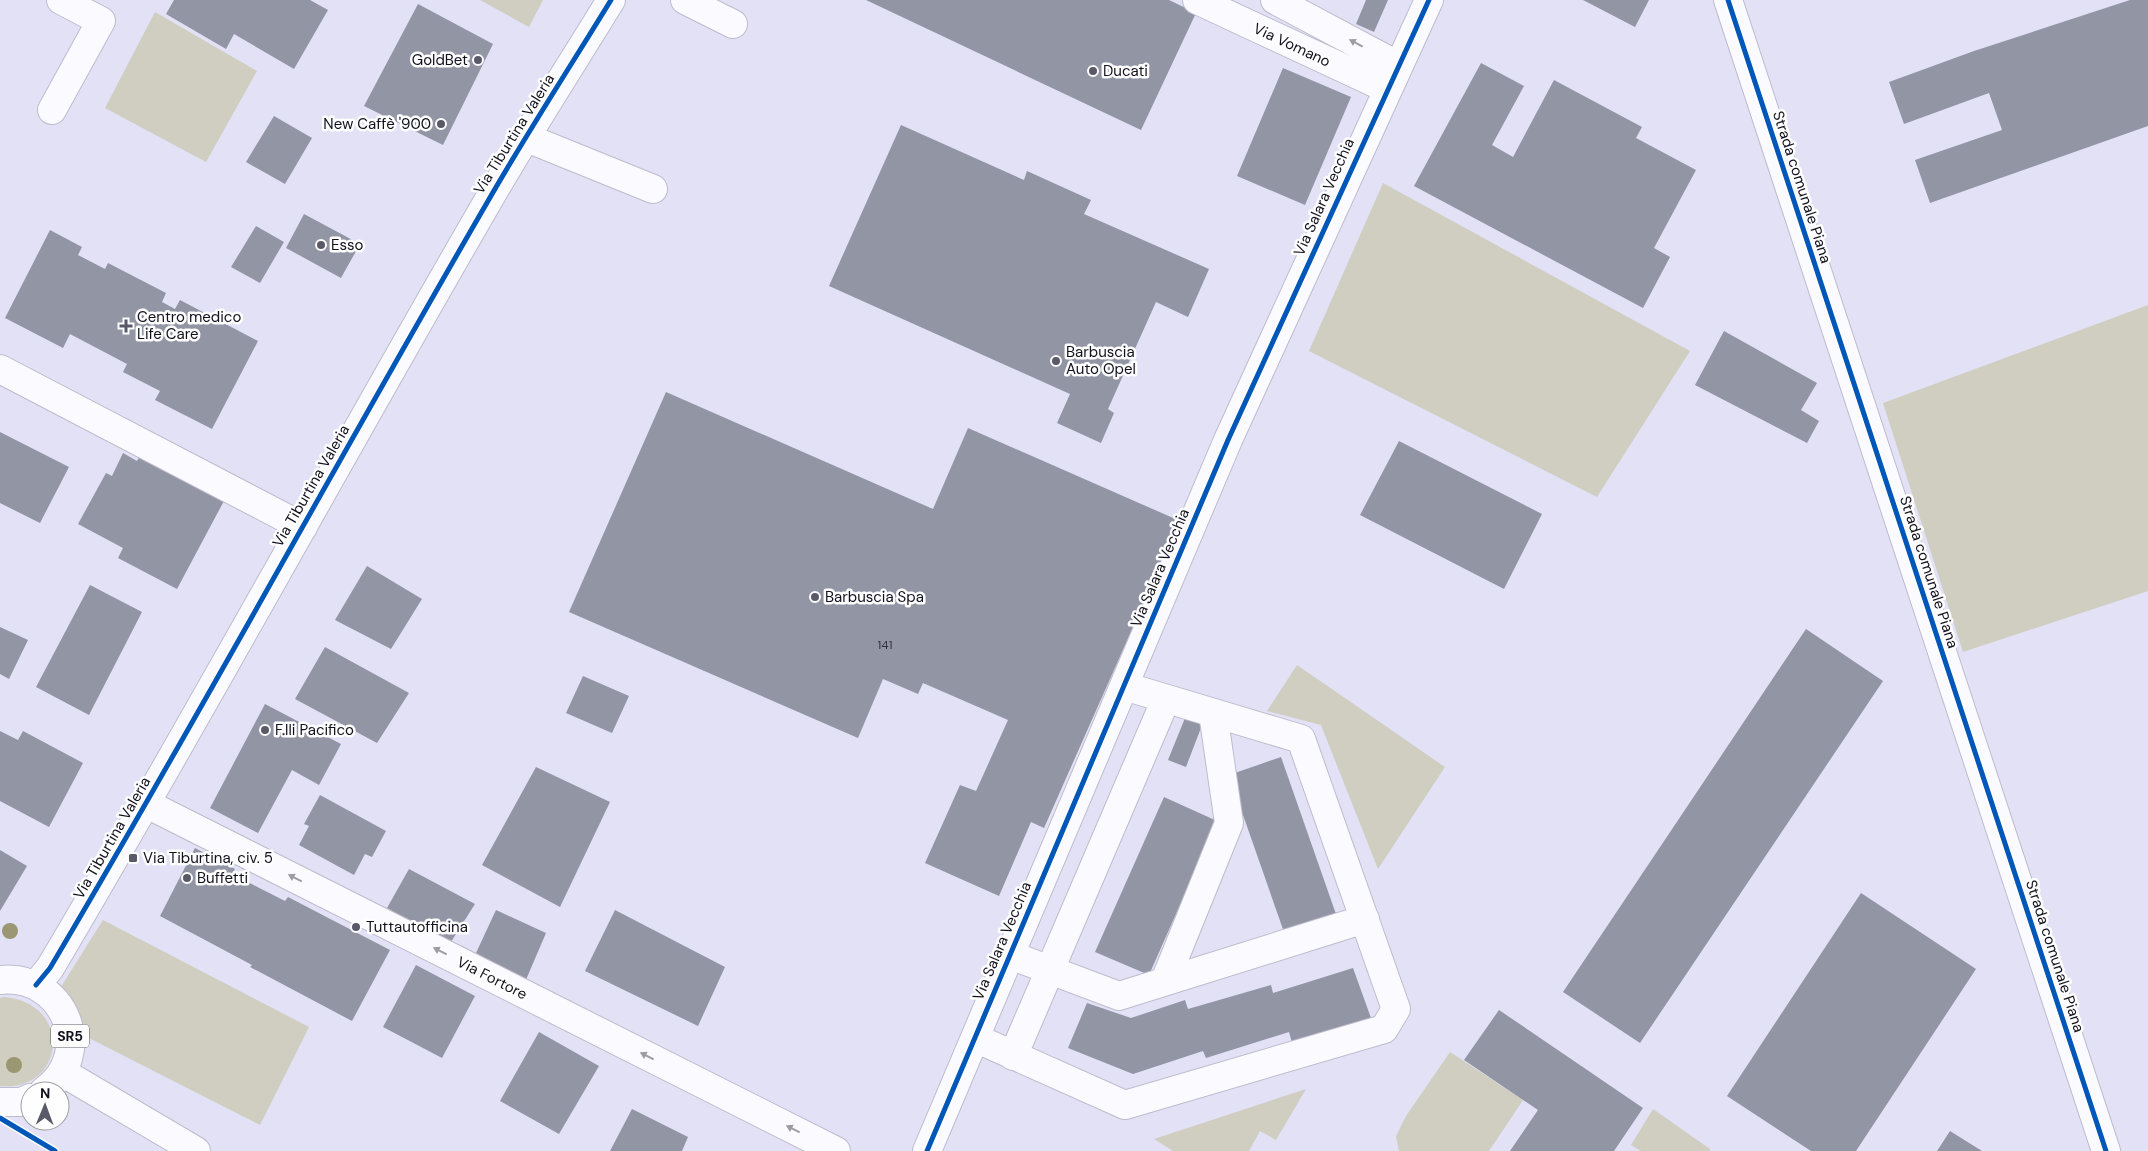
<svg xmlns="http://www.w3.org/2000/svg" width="2148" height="1151" viewBox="0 0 2148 1151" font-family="'DM Sans',sans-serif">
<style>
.green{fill:#cfcec1}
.building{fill:#9295a4}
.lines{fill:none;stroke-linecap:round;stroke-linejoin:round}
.minor-casing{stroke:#bdbccd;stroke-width:30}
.major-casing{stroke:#bdbccd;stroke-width:30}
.minor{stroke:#fbfafe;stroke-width:28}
.major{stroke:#fbfafe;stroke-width:28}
.cycleway-casing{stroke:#fefefe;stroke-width:8}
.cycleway{stroke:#0057b8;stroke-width:5}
.tree{fill:#9a9772}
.oneway{fill:#9d9ca4}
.poi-dot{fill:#5a5969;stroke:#fefefe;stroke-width:2}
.labels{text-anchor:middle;stroke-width:5;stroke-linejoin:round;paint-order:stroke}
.number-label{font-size:12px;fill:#31313f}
.shield{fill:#fefefe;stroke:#585760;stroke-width:1}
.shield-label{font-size:14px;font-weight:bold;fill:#11101d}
.street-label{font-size:15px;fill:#11101d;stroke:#fefefe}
.poi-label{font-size:15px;fill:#11101d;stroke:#fefefe;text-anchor:start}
</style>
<rect width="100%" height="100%" fill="#e2e1f6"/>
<path class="green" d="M480,0h63l-14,27z
M155,12l102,59 -51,91 -101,-54z
M1383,183l307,168 -93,146 -288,-146z
M2148,305v286l-185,61 -80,-249z
M1297,665l148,102 -67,102 -57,-144 -54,-14z
M103,920l206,107 -49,98 -181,-92 -20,-43z
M5,997c69,7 60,95 -5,89v-88z
M1450,1052l73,48 -34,51h-90l-3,-15 10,-20z
M1306,1089l-30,51 -16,-9 -11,20h-76l-19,-12z
M1653,1109l57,40v2h-69l-10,-6z"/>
<path class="building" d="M174,0h136l18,10 -34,59 -60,-35 -8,15 -60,-35z
M866,0h303l27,13 -55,117z
M1366,0h22l-14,32 -18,-8z
M1583,0h66l-14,27z
M2130,0h18v126l-218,77 -15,-43 87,-30 -13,-37 -85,31 -15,-42 85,-31z
M418,4l75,40 -50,101 -79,-39z
M1481,63l43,23 -32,59 21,12 41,-77 88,47 -6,11 60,32 -42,78 16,9 -27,51 -229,-122z
M1283,68l68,29 -46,108 -68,-29z
M274,116l38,22 -27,46 -39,-22z
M901,125l123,55 3,-9 64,29 -7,14 125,55 -21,48 -32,-15 -48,107 6,4 -13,30 -44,-20 13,-29 -241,-108z
M304,214l56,30 -19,34 -55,-30z
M256,226l28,16 -24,41 -29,-16z
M50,230l32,17 -4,8 27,14 3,-6 58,30 -4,9 13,7 5,-9 78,41 -46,88 -57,-29 5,-9 -37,-19 4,-8 -57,-30 -7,14 -58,-30z
M1724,331l93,52 -16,27 18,11 -12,22 -112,-58z
M666,392l267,117 35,-81 212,93 -136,307 -13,-6 -32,74 -74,-33 35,-78 16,6 32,-71 -85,-37 -5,11 -35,-15 -25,59 -289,-126z
M0,432l69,35 -29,56 -40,-20z
M1399,441l143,73 -38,75 -144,-74z
M123,453l14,8 4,-7 84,45 -48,90 -59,-31 5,-10 -45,-24 28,-51 6,3z
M367,566l55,33 -31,50 -56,-29z
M90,585l52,27 -53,103 -53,-28z
M0,627l28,13 -19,39 -9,-5z
M1806,629l77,52 -243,362 -77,-51z
M325,647l84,46 -32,50 -82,-44z
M583,676l46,20 -17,37 -46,-20z
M265,704l76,40 -22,41 -27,-15 -34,63 -48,-25z
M1187,713l17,7 -18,47 -18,-7z
M0,731l18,9 5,-9 60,32 -34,64 -49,-26z
M1281,757l56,160 -52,18 -56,-160z
M536,767l74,35 -50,105 -78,-42z
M320,795l66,36 -14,26 -7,-3 -11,21 -55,-30 10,-19 -5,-2z
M1164,797l53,24 -68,154 -54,-23z
M195,848l40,21 -3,5 53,27 3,-4 102,53 -38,71 -102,-54 2,-2 -92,-49z
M0,850l27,16 -27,45z
M409,869l66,35 -26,41 -62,-37z
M1861,893l115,76 -120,182h-45l-84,-55z
M496,910l50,23 -21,49 -49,-29z
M615,910l110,57 -27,59 -113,-55z
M416,965l59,31 -33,62 -59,-31z
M1353,968l18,50 -79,25 -3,-11 -83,26 -3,-7 -70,23 -65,-26 19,-45 44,15 54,-18 3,9 83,-24 2,8z
M1499,1010l144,98 -29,43h-104l28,-41 -74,-50z
M539,1032l60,34 -40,68 -59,-33z
M632,1109l56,28 -6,14h-72z
M1950,1131l32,20h-45z"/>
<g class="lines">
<g class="minor-casing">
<path id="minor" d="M685,0l48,24
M1197,0l191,89
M1275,0l124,66
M1728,0l378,1151
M52,110l49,-89 -40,-21
M527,138l126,51
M0,369l303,158
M147,804l689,347
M1010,955l109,41 246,-77
M1165,981l64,-158 -16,-110
M975,1038l150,67 259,-76 12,-20 -95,-270 -177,-53
M1013,1056l153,-357
M62,1072l134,79
M927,1151l301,-711 201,-440"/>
</g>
<g class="major-casing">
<path id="major" d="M0,980c64,-7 97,73 44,111
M36,985l14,-17c150,-253 290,-512 438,-767 39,-68 82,-134 123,-201
M0,1102h21l9,-4"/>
</g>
<use href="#minor" class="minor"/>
<use href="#major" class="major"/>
<g class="cycleway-casing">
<path id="cycleway" d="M1728,0l378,1151
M36,985l14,-17c150,-253 290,-512 438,-767 39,-68 82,-134 123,-201
M0,1118l55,33
M927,1151l301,-711 201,-440"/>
</g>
<use href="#cycleway" class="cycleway"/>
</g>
<g class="tree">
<circle cx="10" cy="931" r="8"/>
<circle cx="14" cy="1065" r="8"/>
</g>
<defs><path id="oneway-solid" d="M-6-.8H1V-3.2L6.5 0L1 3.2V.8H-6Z" transform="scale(1.25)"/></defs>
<g class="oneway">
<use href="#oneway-solid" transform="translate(1356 43) rotate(-152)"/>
<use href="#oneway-solid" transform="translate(295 878) rotate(-153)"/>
<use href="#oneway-solid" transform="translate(440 951) rotate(-153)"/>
<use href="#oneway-solid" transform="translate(647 1056) rotate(-153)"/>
<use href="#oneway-solid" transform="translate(793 1129) rotate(-153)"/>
</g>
<g class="poi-dot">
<circle cx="478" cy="60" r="5"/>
<circle cx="1093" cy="71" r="5"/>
<circle cx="441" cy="124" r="5"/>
<circle cx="321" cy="245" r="5"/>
<path d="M123.5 318.5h5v5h5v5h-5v5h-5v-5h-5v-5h5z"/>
<circle cx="1056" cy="361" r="5"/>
<circle cx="815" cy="597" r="5"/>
<circle cx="265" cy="730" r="5"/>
<rect x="128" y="853" width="10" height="10" rx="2.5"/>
<circle cx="187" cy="878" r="5"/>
<circle cx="356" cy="927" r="5"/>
</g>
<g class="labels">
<g class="number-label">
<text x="885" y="649">141</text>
</g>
<rect class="shield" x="51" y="1024.5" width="38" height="23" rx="4"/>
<g class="shield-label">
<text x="70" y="1041">SR5</text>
</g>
<g class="street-label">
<text transform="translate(1292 45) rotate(25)" y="5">Via Vomano</text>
<text transform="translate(514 134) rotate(-58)" y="5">Via Tiburtina Valeria</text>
<text transform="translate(1802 187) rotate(72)" y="5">Strada comunale Piana</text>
<text transform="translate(1324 197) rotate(-66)" y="5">Via Salara Vecchia</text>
<text transform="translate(311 486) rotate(-60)" y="5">Via Tiburtina Valeria</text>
<text transform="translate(1160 568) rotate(-67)" y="5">Via Salara Vecchia</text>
<text transform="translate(1929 572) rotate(72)" y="5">Strada comunale Piana</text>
<text transform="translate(112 838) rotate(-60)" y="5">Via Tiburtina Valeria</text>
<text transform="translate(1002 941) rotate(-67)" y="5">Via Salara Vecchia</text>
<text transform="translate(2055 956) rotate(72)" y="5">Strada comunale Piana</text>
<text transform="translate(492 978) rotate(27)" y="5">Via Fortore</text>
</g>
<g class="poi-label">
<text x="468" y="65" text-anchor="end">GoldBet</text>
<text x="1103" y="76">Ducati</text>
<text x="431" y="129" text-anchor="end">New Caffè '900</text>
<text x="331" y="250">Esso</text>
<text x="137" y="322">Centro medico<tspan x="137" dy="17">Life Care</tspan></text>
<text x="1066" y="357">Barbuscia<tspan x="1066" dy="17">Auto Opel</tspan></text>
<text x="825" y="602">Barbuscia Spa</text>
<text x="275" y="735">F.lli Pacifico</text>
<text x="143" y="863">Via Tiburtina, civ. 5</text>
<text x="197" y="883">Buffetti</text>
<text x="366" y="932">Tuttautofficina</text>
</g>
</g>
<g transform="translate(45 1106) rotate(1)"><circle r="24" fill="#fefefe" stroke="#9f9fa4"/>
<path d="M0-4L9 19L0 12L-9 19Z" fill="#5a5969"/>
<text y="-8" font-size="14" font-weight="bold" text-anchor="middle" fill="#11101d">N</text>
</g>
</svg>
